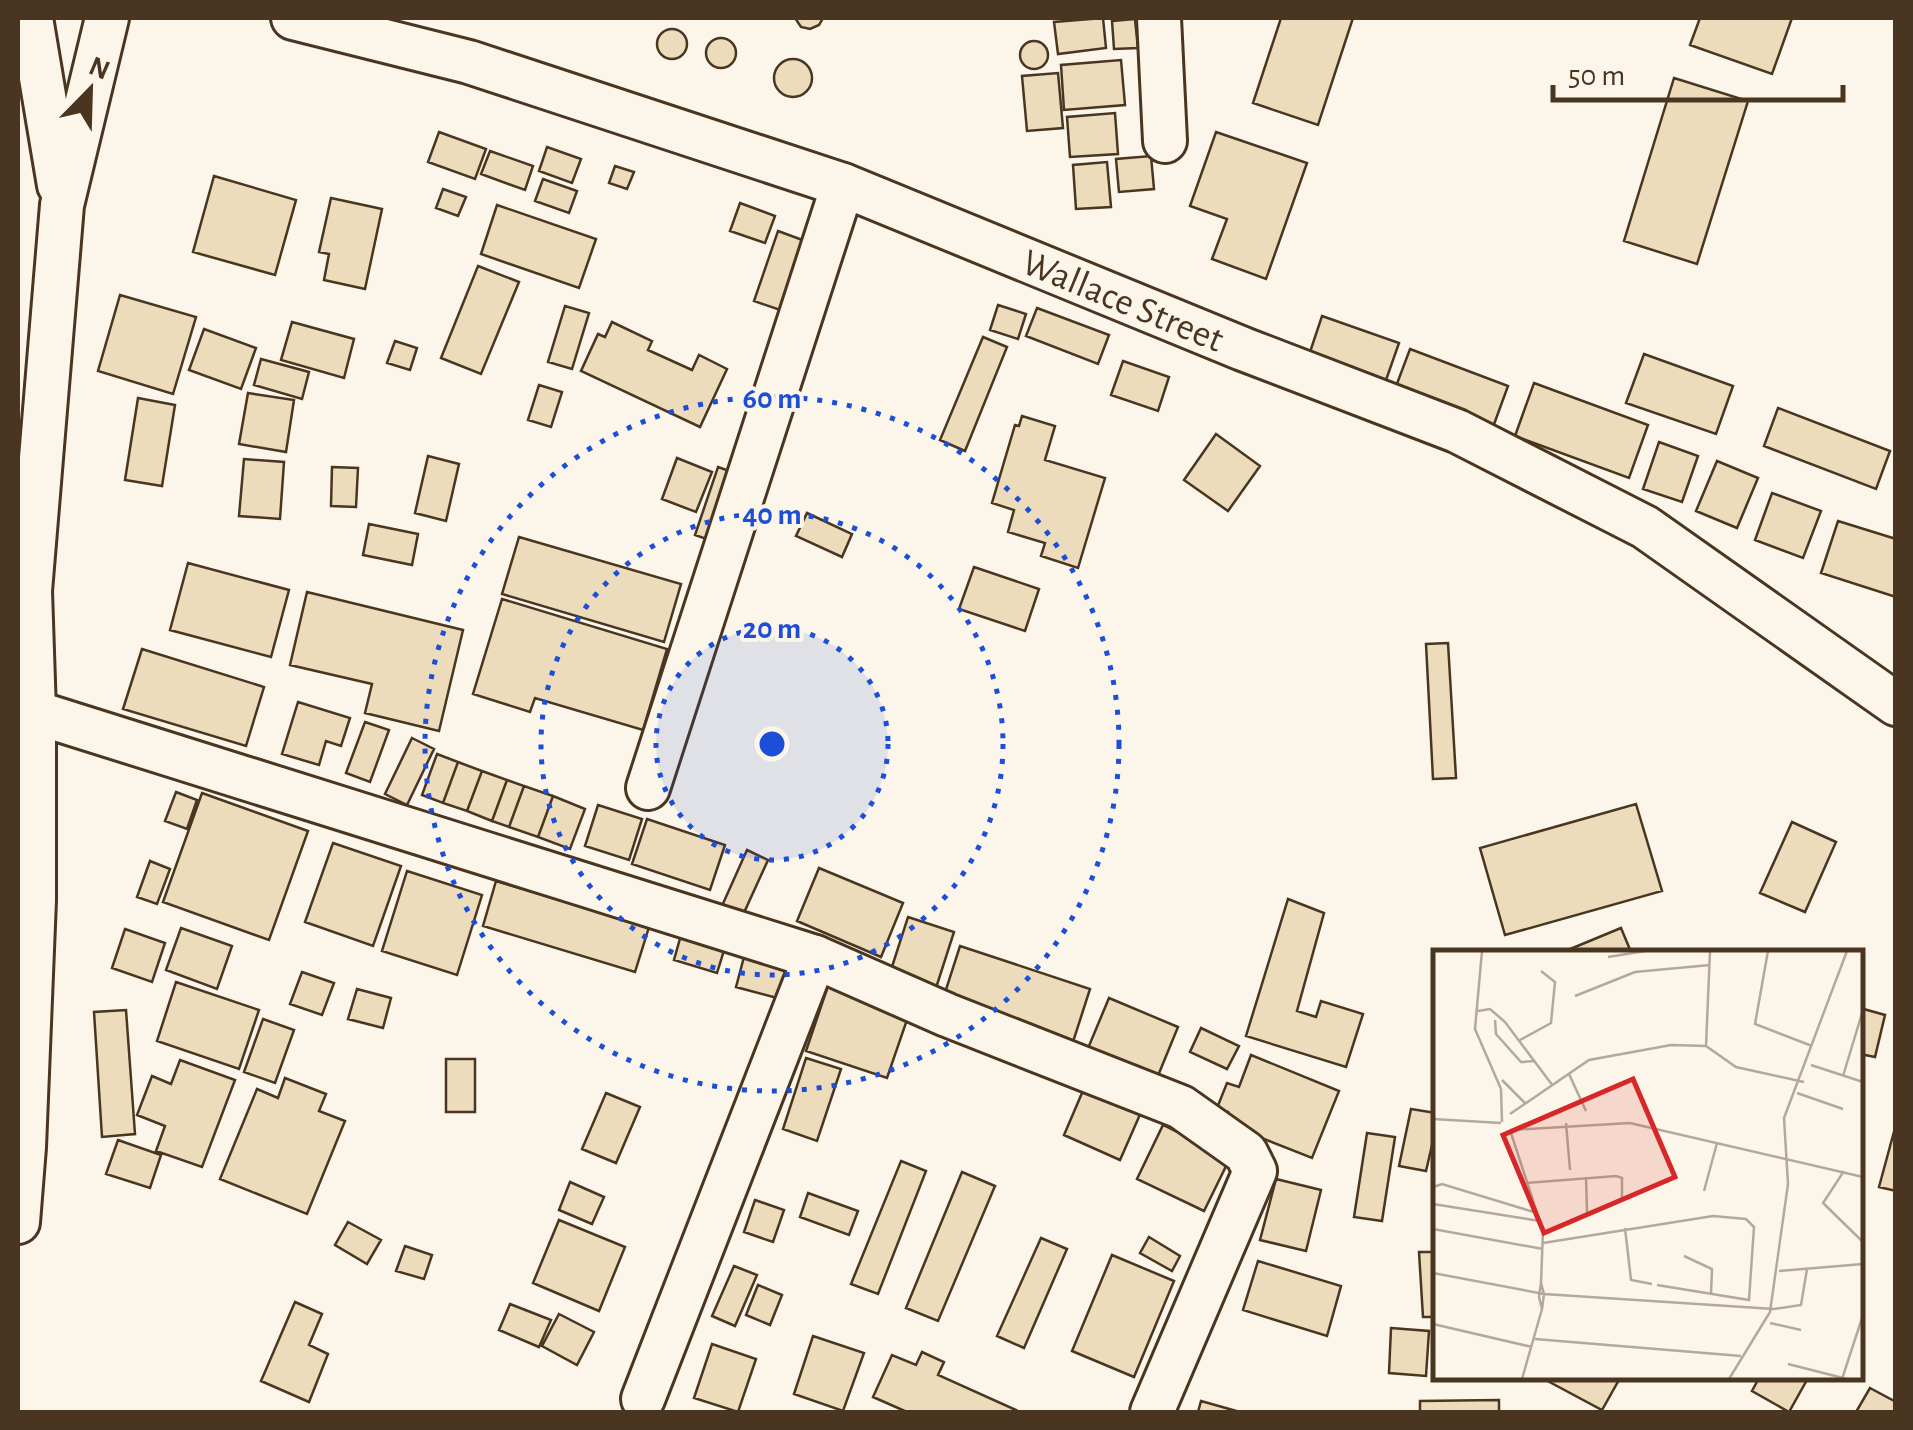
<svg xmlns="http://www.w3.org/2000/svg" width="1913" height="1430" viewBox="0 0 1913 1430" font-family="'Alegreya Sans',sans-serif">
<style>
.building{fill:#ecdcbc;stroke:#4a3520;stroke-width:2.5}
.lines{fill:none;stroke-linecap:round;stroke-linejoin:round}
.minor-casing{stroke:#4a3520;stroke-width:48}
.minor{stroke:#fbf6e9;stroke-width:42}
.ring{fill:none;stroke:#1d4ed8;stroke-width:5;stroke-dasharray:5 10}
.labels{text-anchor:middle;stroke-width:8;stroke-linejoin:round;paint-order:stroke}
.street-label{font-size:38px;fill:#4a3520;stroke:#fbf6e9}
.inset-road{fill:none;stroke:#b4a999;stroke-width:2.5}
.view{fill:#d62828;fill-opacity:0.15;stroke:#d62828;stroke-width:5}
.inset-edge{fill:none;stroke:#4a3520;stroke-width:5}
.centre{fill:#1d4ed8;stroke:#fbf6e9;stroke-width:5}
.ring-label{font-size:30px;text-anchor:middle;font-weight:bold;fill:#1d4ed8;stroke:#fbf6e9;stroke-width:8;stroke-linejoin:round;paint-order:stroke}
</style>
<rect width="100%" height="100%" fill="#fbf6e9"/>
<path class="building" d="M795,18h28l-4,7 -9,4 -9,-2z
M1103,18l3,30 -48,6 -4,-32z
M1281,18h72l-35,107 -65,-22z
M1700,18h92l-20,56 -82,-29z
M1135,19l3,29 -24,1 -2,-28z
M657 44a15 15 0 1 1 30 0a15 15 0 1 1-30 0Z
M706 53a15 15 0 1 1 30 0a15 15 0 1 1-30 0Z
M1020 55a14 14 0 1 1 28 0a14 14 0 1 1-28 0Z
M774 78a19 19 0 1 1 38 0a19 19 0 1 1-38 0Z
M1121,60l4,45 -61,5 -3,-45z
M1058,73l5,55 -36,3 -5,-55z
M1674,78l74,23 -51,163 -73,-23z
M1115,113l3,41 -48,3 -3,-40z
M439,132l47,17 -11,30 -47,-17z
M1216,132l91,31 -41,116 -54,-20 15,-40 -37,-13z
M547,147l34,12 -9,24 -33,-12z
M490,151l43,15 -8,24 -44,-16z
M1151,156l3,33 -35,3 -3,-33z
M1107,162l4,45 -35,2 -3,-44z
M615,166l19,6 -7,17 -18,-6z
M214,176l82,24 -21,75 -82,-23z
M543,179l34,12 -8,22 -34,-12z
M443,189l23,8 -8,19 -22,-8z
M331,198l51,11 -17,80 -41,-9 5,-26 -10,-2z
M740,203l35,13 -10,27 -35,-12z
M497,205l99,34 -17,49 -98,-34z
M778,231l30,11 -25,69 -29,-10z
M478,266l41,16 -38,92 -40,-16z
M120,295l76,22 -23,77 -75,-23z
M998,305l28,9 -8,25 -28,-9z
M565,306l24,7 -17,56 -24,-7z
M1037,308l72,27 -11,29 -72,-28z
M1322,316l77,27 -14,40 -77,-25z
M292,322l62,17 -10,39 -63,-18z
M612,322l40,19 -4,9 44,20 7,-15 28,14 -27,58 -119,-56 17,-37 7,3z
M204,329l52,19 -15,41 -52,-19z
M983,337l24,10 -42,104 -25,-11z
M395,341l22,7 -7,22 -23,-7z
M1410,349l98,37 -15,41 -98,-38z
M1644,354l89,32 -17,48 -90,-31z
M261,359l48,13 -7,27 -48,-14z
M1123,361l46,16 -11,34 -47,-16z
M1534,383l114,42 -19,53 -114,-42z
M539,385l23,7 -11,35 -23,-7z
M248,393l46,7 -8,52 -47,-8z
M138,398l37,7 -13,81 -37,-6z
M1778,408l112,43 -14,38 -112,-43z
M1022,416l33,10 -10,34 60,18 -27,90 -37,-12 4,-13 -37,-11 6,-22 -22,-7 23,-78 4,1z
M1216,434l44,32 -32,45 -44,-31z
M1659,442l39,14 -16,46 -39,-13z
M428,456l31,8 -13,57 -31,-8z
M677,458l35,14 -16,40 -34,-13z
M244,459l40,3 -4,57 -41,-3z
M1717,461l41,17 -21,50 -41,-17z
M332,467l26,1 -2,39 -25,-1z
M718,467l17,6 -23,68 -17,-6z
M1772,493l49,18 -18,47 -48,-18z
M807,513l45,21 -10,23 -46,-21z
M1838,521l58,18v58l-75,-24z
M369,524l49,10 -6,31 -49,-10z
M519,537l162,47 -17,58 -162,-48z
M188,563l101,27 -18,67 -101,-27z
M974,567l65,22 -14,42 -66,-22z
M307,592l156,38 -24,101 -74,-18 7,-29 -82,-19z
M502,599l165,50 -24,81 -108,-32 -5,14 -57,-18z
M1448,643l8,135 -23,1 -7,-135z
M142,649l122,38 -18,59 -123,-37z
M298,702l52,16 -9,28 -15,-5 -7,24 -37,-11z
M365,722l24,8 -19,52 -24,-9z
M412,738l22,11 -27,56 -22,-11z
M437,754l21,8 -15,41 -21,-8z
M458,762l24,9 -15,40 -24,-8z
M482,771l25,9 -15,41 -25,-10z
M507,780l17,6 -15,41 -17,-6z
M524,786l29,10 -15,41 -29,-10z
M176,792l21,8 -10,29 -22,-8z
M202,793l106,38 -39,109 -106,-38z
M553,796l32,13 -15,40 -32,-12z
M1636,804l26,87 -157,44 -25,-87z
M598,805l44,14 -13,41 -44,-14z
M647,819l78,26 -15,45 -78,-26z
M1792,822l44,20 -31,70 -45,-19z
M333,843l68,23 -28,80 -68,-24z
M747,850l21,10 -26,57 -21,-9z
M150,861l20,8 -13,35 -20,-7z
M819,868l84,35 -22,54 -84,-36z
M407,871l75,24 -25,80 -75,-24z
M496,881l153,46 -14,45 -152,-46z
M1288,899l36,14 -27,98 19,6 5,-16 42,13 -17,53 -100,-31z
M908,917l46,15 -18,56 -46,-15z
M181,928l51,18 -15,43 -51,-19z
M1621,928l10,24h-68z
M125,929l40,14 -13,39 -40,-14z
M681,935l44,12 -8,26 -43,-13z
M960,946l130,43 -18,56 -130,-43z
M744,957l44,10 -7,32 -45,-12z
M302,972l32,11 -12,32 -32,-11z
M176,982l83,28 -20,59 -82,-28z
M829,983l81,28 -23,67 -81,-27z
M357,989l34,9 -8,30 -35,-9z
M1109,998l69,29 -23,56 -69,-30z
M1860,1008l25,7 -10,42 -15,-3z
M126,1010l9,124 -33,3 -8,-125z
M263,1019l31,11 -19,53 -31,-11z
M1201,1028l38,18 -12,23 -37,-17z
M1251,1055l88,36 -27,67 -88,-35 4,-11 -11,-4 10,-25 12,4z
M806,1058l35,11 -24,72 -34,-12z
M446,1059h29v53h-29z
M180,1060l55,20 -33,87 -46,-16 9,-25 -28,-11 15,-39 19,8z
M285,1078l41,16 -7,17 26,10 -38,93 -87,-35 37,-90 21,9z
M1085,1086l57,24 -22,50 -56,-25z
M606,1093l34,14 -24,56 -34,-14z
M1411,1109l25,4v15l-10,43 -27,-5z
M1163,1125l67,33 -26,53 -67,-32z
M1895,1128h1v63l-17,-4z
M1367,1133l28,4 -13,84 -28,-4z
M118,1140l43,15 -11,33 -44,-14z
M901,1161l25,10 -48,123 -27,-10z
M962,1172l33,14 -57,135 -32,-13z
M1276,1179l45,11 -15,61 -46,-11z
M570,1182l34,15 -12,27 -33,-14z
M808,1193l50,18 -9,24 -49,-18z
M755,1200l29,10 -11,32 -29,-10z
M559,1220l66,27 -26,64 -66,-28z
M348,1222l33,18 -14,24 -32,-19z
M1149,1237l31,19 -8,15 -32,-18z
M1041,1238l26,11 -43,99 -27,-12z
M405,1246l27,9 -8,24 -28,-8z
M1419,1252h17v65h-13z
M1112,1255l62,26 -40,96 -62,-26z
M1258,1261l83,25 -14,50 -84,-26z
M734,1266l23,9 -22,51 -23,-10z
M758,1285l24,10 -12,30 -24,-10z
M295,1302l27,12 -13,31 19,9 -19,48 -48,-21z
M510,1304l41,16 -12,27 -40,-17z
M559,1314l35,18 -17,33 -35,-19z
M1391,1328l38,3 -3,45 -37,-3z
M813,1336l51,17 -21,58 -49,-17z
M712,1344l44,15 -18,53 -44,-14z
M922,1352l22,10 -6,13 78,35 -2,2h-107l-34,-15 19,-42 24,10z
M1542,1378h78l-18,32z
M1759,1378h49l-19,34 -37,-21z
M1870,1388l26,14v10h-40z
M1499,1400v12h-79v-11z
M1201,1401l39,11h-42z"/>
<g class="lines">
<g class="minor-casing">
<g id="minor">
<path d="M31,18l28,167"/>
<path id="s1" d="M293,18l176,44 374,123 400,164 214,82 188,96 251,177"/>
<path d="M1159,18l6,123"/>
<path d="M34,712l781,245 132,58 234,92 65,46 9,18 -103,241"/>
<path d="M648,788l195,-603"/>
<path d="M18,1222l6,-75 10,-247v-188l-4,-121 32,-386 45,-187"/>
<path d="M643,1399l172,-442"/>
</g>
</g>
<use href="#minor" class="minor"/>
</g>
<circle cx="772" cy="744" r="116" fill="#1d4ed8" fill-opacity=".12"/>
<g class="ring">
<circle cx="772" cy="744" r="116"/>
<circle cx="772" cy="744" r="231"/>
<circle cx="772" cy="744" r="347"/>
</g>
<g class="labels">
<g class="street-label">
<text dy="13" stroke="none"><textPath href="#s1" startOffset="878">Wallace Street</textPath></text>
</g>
</g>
<g transform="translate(1433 950)">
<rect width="430" height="430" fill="#fbf6e9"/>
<path class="inset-road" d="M49,1l-7,78 26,60 1,33M335,1l-13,73 57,22M175,7l37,-6M142,46l60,-24 75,-7M45,61l12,-2 15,13 48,64M62,70l1,14 25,28 14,-1M87,90l31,-17 4,-41 -14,-11M273,96l4,-95M378,115l52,17M136,124l17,37M410,126l20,-66M69,130l24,24M364,143l46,16M77,164l79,-54 82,-15 35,1 30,21 68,15M0,169l68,4M133,173l4,47M77,180l120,-7 233,54M77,180l33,101 -2,52M411,221l-21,32 40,39M153,227l1,35M93,233l90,-7 6,2v22M0,237l9,-3 95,29M271,241l13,-48M0,254l107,17M192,278l6,52 21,4M0,279l110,20M110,293l170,-27 33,3 8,8 -5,73 -92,-15M251,306l28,13 -1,25M346,321l84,-7M0,323l111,21 230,15M108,333l3,11 -2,15 -3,-12zM341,359l27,-4 6,-36M337,373l31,7M0,374l99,23M102,389l206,17M355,414l59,15M89,429l20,-70M296,429l41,-67 18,-128 -4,-66 63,-167M409,429l21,-64"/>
<path class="view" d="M200,129l42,98 -131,56 -41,-98z"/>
<rect width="430" height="430" class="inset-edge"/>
</g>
<circle cx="772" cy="744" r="15" class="centre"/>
<g class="ring-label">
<text x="772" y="408">60 m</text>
<text x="772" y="524">40 m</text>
<text x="772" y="638">20 m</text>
</g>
<rect width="1913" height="1430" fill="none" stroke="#4a3520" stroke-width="40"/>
<g transform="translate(90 90) rotate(23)" stroke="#fbf6e9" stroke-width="8" paint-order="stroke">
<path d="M0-8L18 38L0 25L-18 38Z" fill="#4a3520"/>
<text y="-15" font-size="28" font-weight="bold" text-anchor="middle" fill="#4a3520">N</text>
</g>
<path d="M1553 85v15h290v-15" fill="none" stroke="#4a3520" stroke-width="5"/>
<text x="1568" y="85" font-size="30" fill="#4a3520" stroke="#fbf6e9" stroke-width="8" paint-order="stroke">50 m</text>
</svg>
